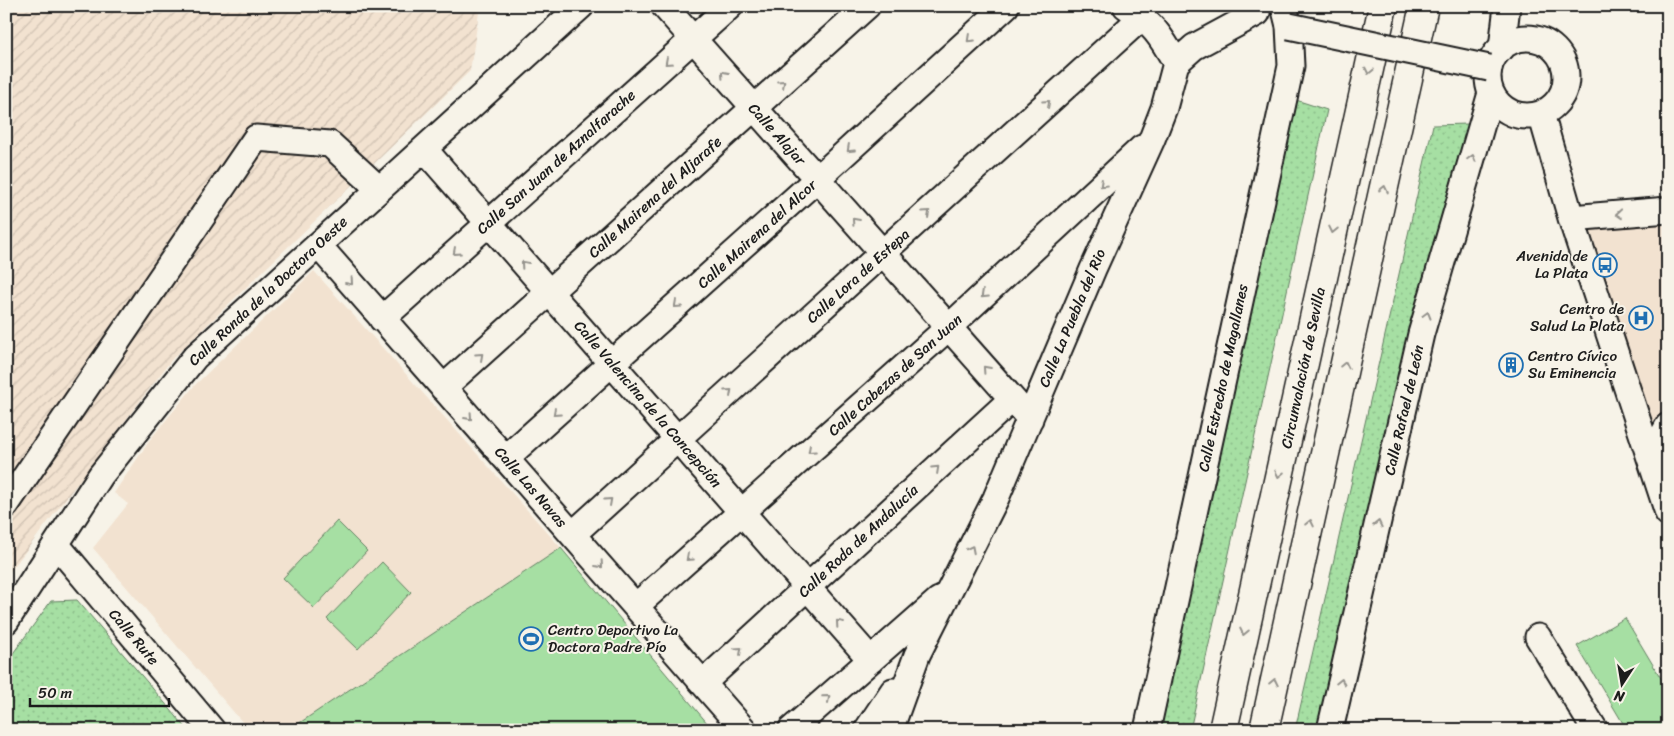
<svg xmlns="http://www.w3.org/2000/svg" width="1674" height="736" viewBox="0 0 1674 736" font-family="Sriracha,sans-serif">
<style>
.built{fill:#f2e2d0}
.industrial{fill:url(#industrial-furrows)}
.grass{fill:url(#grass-dots);stroke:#617e60}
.pitch{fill:#a6dfa3;stroke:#617e60}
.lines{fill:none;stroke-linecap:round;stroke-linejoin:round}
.minor-casing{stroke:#1c1c1c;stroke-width:29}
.highway-casing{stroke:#1c1c1c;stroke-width:31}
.minor{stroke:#f7f3e8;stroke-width:25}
.highway{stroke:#f7f3e8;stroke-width:28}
.minor-bridge-casing{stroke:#1c1c1c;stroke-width:29;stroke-linecap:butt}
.minor-bridge{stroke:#f7f3e8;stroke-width:25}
.oneway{stroke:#94928c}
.labels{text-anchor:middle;stroke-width:4;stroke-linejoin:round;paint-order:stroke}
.street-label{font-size:15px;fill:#1c1c1c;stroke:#f7f3e8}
.poi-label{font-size:15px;fill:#1c1c1c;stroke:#f7f3e8;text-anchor:end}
</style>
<defs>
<pattern id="industrial-furrows" width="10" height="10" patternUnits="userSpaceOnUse" patternTransform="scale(1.25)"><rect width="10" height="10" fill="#f2e2d0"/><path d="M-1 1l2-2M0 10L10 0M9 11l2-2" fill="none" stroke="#cfc1b2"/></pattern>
<pattern id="grass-dots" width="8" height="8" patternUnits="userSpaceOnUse" patternTransform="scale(1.25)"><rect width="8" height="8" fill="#a6dfa3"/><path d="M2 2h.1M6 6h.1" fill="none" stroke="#8ebf8c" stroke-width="1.8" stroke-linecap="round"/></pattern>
</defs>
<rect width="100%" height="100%" fill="#f7f3e8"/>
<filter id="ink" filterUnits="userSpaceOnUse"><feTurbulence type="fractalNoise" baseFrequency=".02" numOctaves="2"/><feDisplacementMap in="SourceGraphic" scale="10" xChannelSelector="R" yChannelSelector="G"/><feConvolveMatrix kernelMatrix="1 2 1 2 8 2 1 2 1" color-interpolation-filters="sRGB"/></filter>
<g filter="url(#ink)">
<path class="built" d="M1668,216v197l-13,23 -73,-213z
M314,271l247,277 -272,182h-40l-156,-182 35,-44 -14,-11 38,-56 43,-52z"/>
<path class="industrial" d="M6,6h474l-10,65 -297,287 -167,219z"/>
<path class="grass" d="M1296,100l31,10 -137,620h-32z
M1468,124l-54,203 -91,403h-28l138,-605z
M77,600l111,130h-182v-67l45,-62z"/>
<path class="pitch" d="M337,521l30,30 -53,57 -31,-30z
M561,548l152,182h-424z
M382,562l29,30 -53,57 -31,-30z
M1625,618l43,72v38l-3,2h-38l-50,-84z"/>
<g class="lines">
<g class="minor-casing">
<path id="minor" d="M664,6l366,413
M1126,6c27,18 35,30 50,57
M1488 77a39 39 0 1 1 78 0a39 39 0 1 1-78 0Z
M1502,48l5,-42
M1541,114l30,104 97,295
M424,149l447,511
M1571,218l97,-8
M318,245l426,485
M382,319l348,-313
M443,388l424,-382
M506,458l311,-279 189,-173
M1650,458l18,-32
M6,505l250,-367 74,6 49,45
M573,534l569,-517
M56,544l156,186
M636,606l313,-279 193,-179
M6,621l95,-146 94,-118 386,-351
M1538,637l57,93
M703,683l309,-284
M791,730l148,-130
M867,730l26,-39
M890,730l27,-75 79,-157 97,-229 59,-130 12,-31 12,-45 18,-16 63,-34
M1147,730l144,-664 -2,-40 -5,-20
M1330,730l91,-396 70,-241"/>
</g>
<g class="highway-casing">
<path id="highway" d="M1223,730l160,-724
M1264,730l160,-724"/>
</g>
<use href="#minor" class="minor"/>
<use href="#highway" class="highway"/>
<g class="minor-bridge-casing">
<path id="minor-bridge" d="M1289,26l200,42"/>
</g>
<use href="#minor-bridge" class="minor-bridge"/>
</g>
<defs><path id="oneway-chevron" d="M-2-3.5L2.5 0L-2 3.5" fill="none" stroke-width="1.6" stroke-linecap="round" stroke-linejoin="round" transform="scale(1.25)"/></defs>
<g class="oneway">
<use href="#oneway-chevron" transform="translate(970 39) rotate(137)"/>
<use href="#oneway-chevron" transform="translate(668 62) rotate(138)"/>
<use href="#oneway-chevron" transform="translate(1369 71) rotate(102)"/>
<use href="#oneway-chevron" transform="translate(724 74) rotate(-132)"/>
<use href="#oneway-chevron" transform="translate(782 83) rotate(-42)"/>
<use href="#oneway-chevron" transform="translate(1047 103) rotate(-42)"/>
<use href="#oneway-chevron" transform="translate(850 149) rotate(137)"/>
<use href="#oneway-chevron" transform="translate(1472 158) rotate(-74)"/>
<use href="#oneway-chevron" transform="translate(1103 184) rotate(137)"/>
<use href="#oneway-chevron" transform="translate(1384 189) rotate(-78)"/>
<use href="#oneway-chevron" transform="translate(927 213) rotate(-42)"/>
<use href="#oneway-chevron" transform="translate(1619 214) rotate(175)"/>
<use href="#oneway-chevron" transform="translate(855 221) rotate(-132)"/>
<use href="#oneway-chevron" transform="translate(1333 230) rotate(102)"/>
<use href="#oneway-chevron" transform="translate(456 252) rotate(138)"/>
<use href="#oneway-chevron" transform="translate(524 264) rotate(-131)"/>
<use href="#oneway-chevron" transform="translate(350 282) rotate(49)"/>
<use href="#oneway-chevron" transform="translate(984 295) rotate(137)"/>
<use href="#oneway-chevron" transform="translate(677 305) rotate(138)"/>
<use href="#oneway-chevron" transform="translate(1427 315) rotate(-74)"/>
<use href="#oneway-chevron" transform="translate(480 356) rotate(-42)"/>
<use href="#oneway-chevron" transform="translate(1345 365) rotate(-78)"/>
<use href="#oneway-chevron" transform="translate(986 369) rotate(-132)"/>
<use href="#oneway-chevron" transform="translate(729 392) rotate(-42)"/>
<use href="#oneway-chevron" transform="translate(556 413) rotate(138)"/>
<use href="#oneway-chevron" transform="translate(469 417) rotate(48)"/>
<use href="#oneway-chevron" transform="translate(811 450) rotate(138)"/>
<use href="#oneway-chevron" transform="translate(936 469) rotate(-43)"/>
<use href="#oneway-chevron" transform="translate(1279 474) rotate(102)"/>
<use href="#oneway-chevron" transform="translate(609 501) rotate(-42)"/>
<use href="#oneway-chevron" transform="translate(1310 523) rotate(-78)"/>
<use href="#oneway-chevron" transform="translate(1378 524) rotate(-77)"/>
<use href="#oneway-chevron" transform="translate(971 549) rotate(-63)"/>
<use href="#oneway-chevron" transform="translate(689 558) rotate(138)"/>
<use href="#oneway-chevron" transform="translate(600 565) rotate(49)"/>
<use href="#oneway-chevron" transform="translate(839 623) rotate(-131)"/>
<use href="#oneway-chevron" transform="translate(1244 632) rotate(102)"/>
<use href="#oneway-chevron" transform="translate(739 650) rotate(-42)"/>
<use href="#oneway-chevron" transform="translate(1274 682) rotate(-78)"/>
<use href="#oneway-chevron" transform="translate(1341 682) rotate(-77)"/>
<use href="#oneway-chevron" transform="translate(827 698) rotate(-41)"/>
</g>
</g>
<defs>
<g id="bus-ring" transform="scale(1.25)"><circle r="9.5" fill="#f7f3e8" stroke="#1f6fb2" stroke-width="1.5"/><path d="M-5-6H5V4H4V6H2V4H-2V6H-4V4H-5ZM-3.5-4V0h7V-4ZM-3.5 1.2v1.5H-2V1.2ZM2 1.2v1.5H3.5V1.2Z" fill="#1f6fb2"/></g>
<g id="hospital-ring" transform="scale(1.25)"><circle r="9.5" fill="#f7f3e8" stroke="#1f6fb2" stroke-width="1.5"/><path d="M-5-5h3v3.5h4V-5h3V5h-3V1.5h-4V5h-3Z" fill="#1f6fb2"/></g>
<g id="building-ring" transform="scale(1.25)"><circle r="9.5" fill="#f7f3e8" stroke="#1f6fb2" stroke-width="1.5"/><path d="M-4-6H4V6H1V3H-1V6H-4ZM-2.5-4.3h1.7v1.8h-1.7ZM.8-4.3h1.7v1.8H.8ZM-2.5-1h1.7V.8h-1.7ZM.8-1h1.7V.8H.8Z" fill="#1f6fb2"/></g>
<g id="stadium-ring" transform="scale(1.25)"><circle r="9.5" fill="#f7f3e8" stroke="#1f6fb2" stroke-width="1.5"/><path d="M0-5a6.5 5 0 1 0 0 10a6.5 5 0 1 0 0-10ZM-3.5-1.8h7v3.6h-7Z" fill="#1f6fb2"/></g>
</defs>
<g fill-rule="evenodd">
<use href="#bus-ring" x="1605" y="265"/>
<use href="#hospital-ring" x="1641" y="318"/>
<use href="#building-ring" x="1511" y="365"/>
<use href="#stadium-ring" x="531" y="639"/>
</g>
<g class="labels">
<g class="street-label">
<text transform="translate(777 134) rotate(48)" y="5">Calle Alajar</text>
<text transform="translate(556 162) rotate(-42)" y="5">Calle San Juan de Aznalfarache</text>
<text transform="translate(655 197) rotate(-42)" y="5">Calle Mairena del Aljarafe</text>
<text transform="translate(757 234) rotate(-42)" y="5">Calle Mairena del Alcor</text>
<text transform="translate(858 276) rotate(-42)" y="5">Calle Lora de Estepa</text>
<text transform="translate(268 291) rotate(-43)" y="5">Calle Ronda de la Doctora Oeste</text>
<text transform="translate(1072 318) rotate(-67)" y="5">Calle La Puebla del Rio</text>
<text transform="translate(1303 368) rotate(-78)" y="5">Circunvalación de Sevilla</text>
<text transform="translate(895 375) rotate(-42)" y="5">Calle Cabezas de San Juan</text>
<text transform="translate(1223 378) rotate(-78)" y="5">Calle Estrecho de Magallanes</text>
<text transform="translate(648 404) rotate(49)" y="5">Calle Valencina de la Concepción</text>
<text transform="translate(1404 410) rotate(-77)" y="5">Calle Rafael de León</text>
<text transform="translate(531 487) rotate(49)" y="5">Calle Las Navas</text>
<text transform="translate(858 541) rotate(-43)" y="5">Calle Roda de Andalucía</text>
<text transform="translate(134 637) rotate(50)" y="5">Calle Rute</text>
</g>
<g class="poi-label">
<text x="1588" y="261">Avenida de<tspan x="1588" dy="17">La Plata</tspan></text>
<text x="1624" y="314">Centro de<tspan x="1624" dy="17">Salud La Plata</tspan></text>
<text x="1528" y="361" text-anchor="start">Centro Cívico<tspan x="1528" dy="17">Su Eminencia</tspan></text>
<text x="548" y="635" text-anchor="start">Centro Deportivo La<tspan x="548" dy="17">Doctora Padre Pío</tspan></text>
</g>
</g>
<rect width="1674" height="736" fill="none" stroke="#f7f3e8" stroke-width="25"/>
<rect x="12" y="12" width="1649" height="711" fill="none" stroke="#1c1c1c" stroke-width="2" filter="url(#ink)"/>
<g transform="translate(1622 684) rotate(192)" stroke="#f7f3e8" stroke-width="4" paint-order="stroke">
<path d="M0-4L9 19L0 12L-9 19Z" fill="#1c1c1c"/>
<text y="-8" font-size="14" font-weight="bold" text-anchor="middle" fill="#1c1c1c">N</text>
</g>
<path d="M30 698v8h139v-8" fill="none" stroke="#1c1c1c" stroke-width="2.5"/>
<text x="38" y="698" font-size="15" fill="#1c1c1c" stroke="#f7f3e8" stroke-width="4" paint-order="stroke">50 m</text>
</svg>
